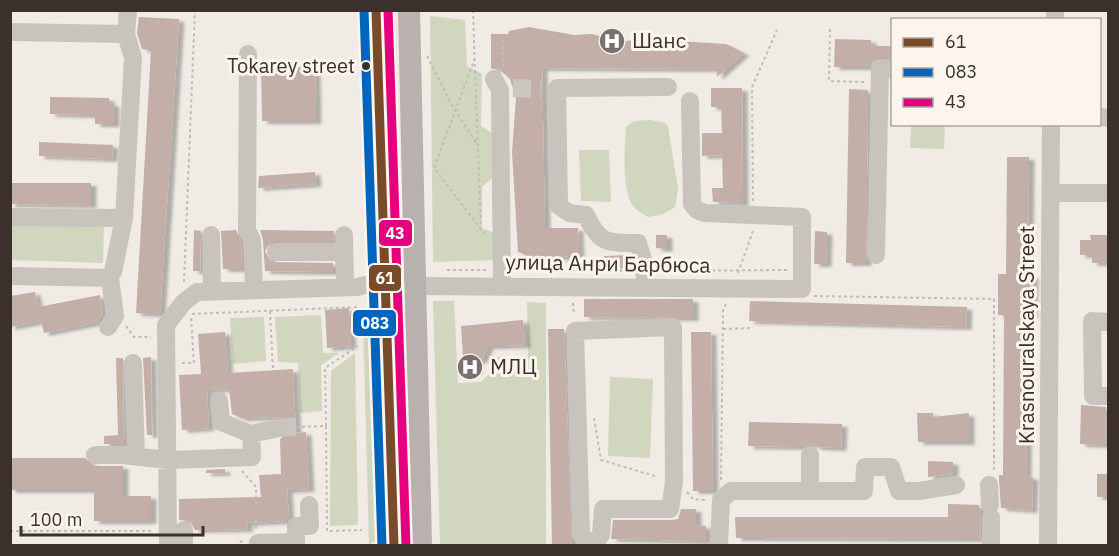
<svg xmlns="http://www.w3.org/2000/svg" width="1119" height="556" viewBox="0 0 1119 556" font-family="'IBM Plex Sans',sans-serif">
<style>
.green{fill:#d1d6bf}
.building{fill:#c3afa7;filter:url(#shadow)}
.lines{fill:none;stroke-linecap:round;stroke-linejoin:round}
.minor-tunnel{stroke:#ccc6c0;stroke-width:18;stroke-dasharray:18 9;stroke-linecap:butt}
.path{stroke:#c2bbb6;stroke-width:2;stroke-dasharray:3 3;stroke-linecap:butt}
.minor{stroke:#c9c3be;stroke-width:18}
.major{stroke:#b8b1ad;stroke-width:22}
.bus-1-casing{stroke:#fbf5ee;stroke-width:14}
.bus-2-casing{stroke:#fbf5ee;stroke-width:14}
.bus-3-casing{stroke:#fbf5ee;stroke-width:14}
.bus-1{stroke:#7a4b2a;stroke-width:9}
.bus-2{stroke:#0065bd;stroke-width:9}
.bus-3{stroke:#e5007d;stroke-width:9}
.bus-dot{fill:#3b302b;stroke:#fbf5ee;stroke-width:2}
.labels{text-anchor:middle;stroke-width:6;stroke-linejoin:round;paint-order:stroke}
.bus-label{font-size:20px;fill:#3b302b;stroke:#fbf5ee;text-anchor:end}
.poi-label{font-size:21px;fill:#3b302b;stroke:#fbf5ee;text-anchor:start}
.street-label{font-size:21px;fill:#3b302b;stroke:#fbf5ee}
.line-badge{stroke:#fbf5ee;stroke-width:2}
.badge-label{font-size:16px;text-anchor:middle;font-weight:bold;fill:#fff}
</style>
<defs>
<filter id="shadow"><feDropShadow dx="5.5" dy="3" stdDeviation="1.5" flood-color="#0004"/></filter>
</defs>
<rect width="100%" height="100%" fill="#f0ebe5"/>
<path class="green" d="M430,16l35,4 2,46 15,8 -1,52 11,7 1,44 -11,10v41l12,5 -1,27 -60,2z
M389,20l7,1 12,517h-6z
M648,120l15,2 5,4 10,63 -3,18 -14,8 -13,2c-5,-3 -12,-7 -15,-11 -12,-16 -8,-60 -7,-79l8,-6z
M911,125h34l-1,24 -34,-1z
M579,150h30l2,52 -30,-1z
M11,223l93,1 -1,39 -92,-3z
M433,301h21l4,82 23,-1 12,-12 -1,-13 36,-1 -1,-54 19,1v242h-106z
M321,315l2,38h16l-18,12 1,46 -22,2 -2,-50 -20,-1 -3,-45z
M264,317l2,44 -33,3 -3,-46z
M363,322h8l5,218 -7,5z
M355,353l3,172 -28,1 1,-155z
M610,377l43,2 -3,79 -42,-2z"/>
<path class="building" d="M139,17l40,2 -19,295 -24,-1 15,-263 -9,-1 -5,-16z
M529,27l45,8 18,-1 31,8 26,-6 27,5 50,3 18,9 -27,24v-8l-175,-1 3,160h33l1,26 -38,7 -23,-9 -6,-100 4,-54 -6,-19 -11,-10h-8v-35h17l1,-3z
M835,39l36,1v6h21v12h-16l-7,9h-35z
M315,67l1,54h-54l-1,-53z
M711,88h31l1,115 -30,-1 -1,-14h11l-1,-33 -20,1v-23h20l-1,-26h-10z
M849,89l19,1 -2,173h-20z
M50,97l59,1v5l5,1v20h-19v-9l-45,-1z
M39,142l74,3 -1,14 -73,-3z
M1007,157h22l-1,118h5l-1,41 -5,-1 -1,161 7,1 -1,33 -31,-2 -2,-28v-5h4l1,-160h-6v-41h8z
M315,172l1,12 -58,4 1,-12z
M10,183h81v22l-81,-1z
M194,230l7,1 -1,40h-7z
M236,230l5,13 1,26h-19l-2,-38z
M260,230l74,1 -1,10h-58l-5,2 -5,8 6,11 62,1v9l-68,-1 -2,-31z
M815,231l12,1 -1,32h-12z
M656,235h11v14l-11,-1z
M1090,235h17l1,28h-16v-8h-12v-15h11z
M630,255l2,10 -28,1v-10z
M35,292l3,15 62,-12 3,18 -5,9 -54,11 -3,-12 -31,6v-31z
M584,299h109v19l-109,-1z
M750,301l217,6 -1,20 -217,-6z
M349,308l2,38 -24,2 -2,-38z
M523,320l2,25 -37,1 -6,14 -6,1 1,10 -13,1 -3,-46z
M548,329h16l8,217h-20z
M225,332l3,41 65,-4 3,64 10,-1 3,57 -22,1 2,28 -3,3 -39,2 1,6 -53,1 -5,-9 -11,-1v-21l82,-2 -2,-22 22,-1 -1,-35 10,-8 -2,-10 -6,-4 -40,1 -10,-4 -3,-25 -22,1 2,38 -27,2 -3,-55 22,-1 -3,-40z
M691,332h20l2,159h-20z
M151,357l1,78h-5l-4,-77z
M116,358h7l1,86h-20v-8l14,-1z
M1081,405l25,2 -1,38 -25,-1z
M917,413h16v4l36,-4v29h-51z
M749,422l93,2 -1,24 -23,-1 -7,-3 -8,3 -55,-1z
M10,458h75l9,8h29v30h28v25h-57v-31h-84z
M928,461l25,1v12l-25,3z
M225,469v4h-19v-3z
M1097,474h11v23h-11z
M948,504l31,1 2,7 -1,27 -244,-1 -1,-21h213z
M681,509h15v16l10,1v15l-95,-2 2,-19h58l7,-1z"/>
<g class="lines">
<path class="minor-tunnel" d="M513,88l28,1
M279,428l17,-1"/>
<path class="path" d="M473,10l2,61 5,4
M830,29l-1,52 36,1
M427,56l27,53 24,36
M475,58l-41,110 53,69
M503,67v-27
M475,71l6,156
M753,201l-1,-114 25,-57
M517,269l111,2
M447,270h39
M658,271l129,-1
M738,273l15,-42
M184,282l11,-272
M814,296l180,3v171
M573,303l1,12
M270,311l3,59
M192,314l165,-7
M126,326l8,11h17
M723,329l29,-1
M182,363h12l-3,-46
M594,418l7,42 57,17
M326,426l-1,-58 33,-22
M296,427l30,-1 1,105 35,-1
M242,471l14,16v42
M721,480l2,-170 3,-6
M687,492l6,7 12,1
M10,531h142
M235,546l8,-6"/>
<path class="minor" d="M1055,20v-10
M10,32l116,2
M248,54l-1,176 5,10 2,49
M494,79l6,11 2,196
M1100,117l8,1
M1051,193h57
M10,217l114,1
M211,235l1,55
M344,235l1,52
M276,252h68
M876,255l4,-187 12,1
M113,272l11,-54 9,-160 -7,-24 2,-24
M10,276l100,2 5,38 -7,11
M414,286l388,3v-72l-97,-4 -8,-3 -5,-6 -2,-103
M646,288l-3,-28 -5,-17c-30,0 -39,1 -52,-28l-17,-2 -10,-7 -2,-118 111,-1
M1108,322l-16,-1 1,75h15
M133,363l3,93
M251,434l28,-6
M95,455h28l45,5 84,-3 -1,-23 -30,-12 -2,-21
M810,455v36
M989,485l1,20
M991,517v29
M184,530v16
M258,543l38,-1
M168,546l-2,-221 17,-22 14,-11 160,-5 29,-7
M296,546v-20h14l-1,-21
M592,546l-11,-11 -6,-204 98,-4 1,155 -4,27h-67l-2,26 -9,11
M719,546l2,-46 10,-9h133l1,-24h26l8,24h20l37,-6
M1048,546l3,-422"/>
<path class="major" d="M376,10l18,536
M409,10l12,536"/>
<g class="bus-1-casing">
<path id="bus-1" d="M376,10l18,536"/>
</g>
<g class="bus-2-casing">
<path id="bus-2" d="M364,10l18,536"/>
</g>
<g class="bus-3-casing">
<path id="bus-3" d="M388,10l18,536"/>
</g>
<use href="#bus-1" class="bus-1"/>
<use href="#bus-2" class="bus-2"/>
<use href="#bus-3" class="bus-3"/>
</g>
<defs>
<g id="hospital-disc" transform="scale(1.35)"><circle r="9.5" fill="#7a716c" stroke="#fbf5ee"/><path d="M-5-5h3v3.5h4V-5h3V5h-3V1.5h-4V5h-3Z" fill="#fff"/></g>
</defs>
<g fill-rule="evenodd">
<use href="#hospital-disc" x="612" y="41"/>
<use href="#hospital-disc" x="470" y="367"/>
</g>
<circle class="bus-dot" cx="366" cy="66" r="5"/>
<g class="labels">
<g class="bus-label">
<text x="355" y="73">Tokarey street</text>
</g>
<g class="poi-label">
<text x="632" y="48">Шанс</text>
<text x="490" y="374">МЛЦ</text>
</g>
<g class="street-label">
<text transform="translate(608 264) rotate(1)" y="7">улица Анри Барбюса</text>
<text transform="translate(1027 335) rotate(-90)" y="7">Krasnouralskaya Street</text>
</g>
</g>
<g class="line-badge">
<rect x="378" y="219" width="35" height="28" rx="6" fill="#e5007d"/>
<rect x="368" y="264" width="34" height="28" rx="6" fill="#7a4b2a"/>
<rect x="352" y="309" width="45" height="28" rx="6" fill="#0065bd"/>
</g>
<g class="badge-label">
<text x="395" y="239">43</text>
<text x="385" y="284">61</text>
<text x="375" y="329">083</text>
</g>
<rect width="1119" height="556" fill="none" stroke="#3b302b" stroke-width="24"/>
<rect x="891" y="18" width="210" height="108" fill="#fbf5ee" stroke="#aea6a0" stroke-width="1.5"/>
<rect x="903" y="38" width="30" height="9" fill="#7a4b2a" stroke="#aea6a0" stroke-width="1.5"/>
<text x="945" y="48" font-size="18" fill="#3b302b">61</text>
<rect x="903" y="68" width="30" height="9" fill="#0065bd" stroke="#aea6a0" stroke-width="1.5"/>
<text x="945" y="78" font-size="18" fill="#3b302b">083</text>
<rect x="903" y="98" width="30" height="9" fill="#e5007d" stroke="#aea6a0" stroke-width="1.5"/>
<text x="945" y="108" font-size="18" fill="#3b302b">43</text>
<path d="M21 526v9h182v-9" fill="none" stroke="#3b302b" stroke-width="3"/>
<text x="30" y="526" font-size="18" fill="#3b302b" stroke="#fbf5ee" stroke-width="4.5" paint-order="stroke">100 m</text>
</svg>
